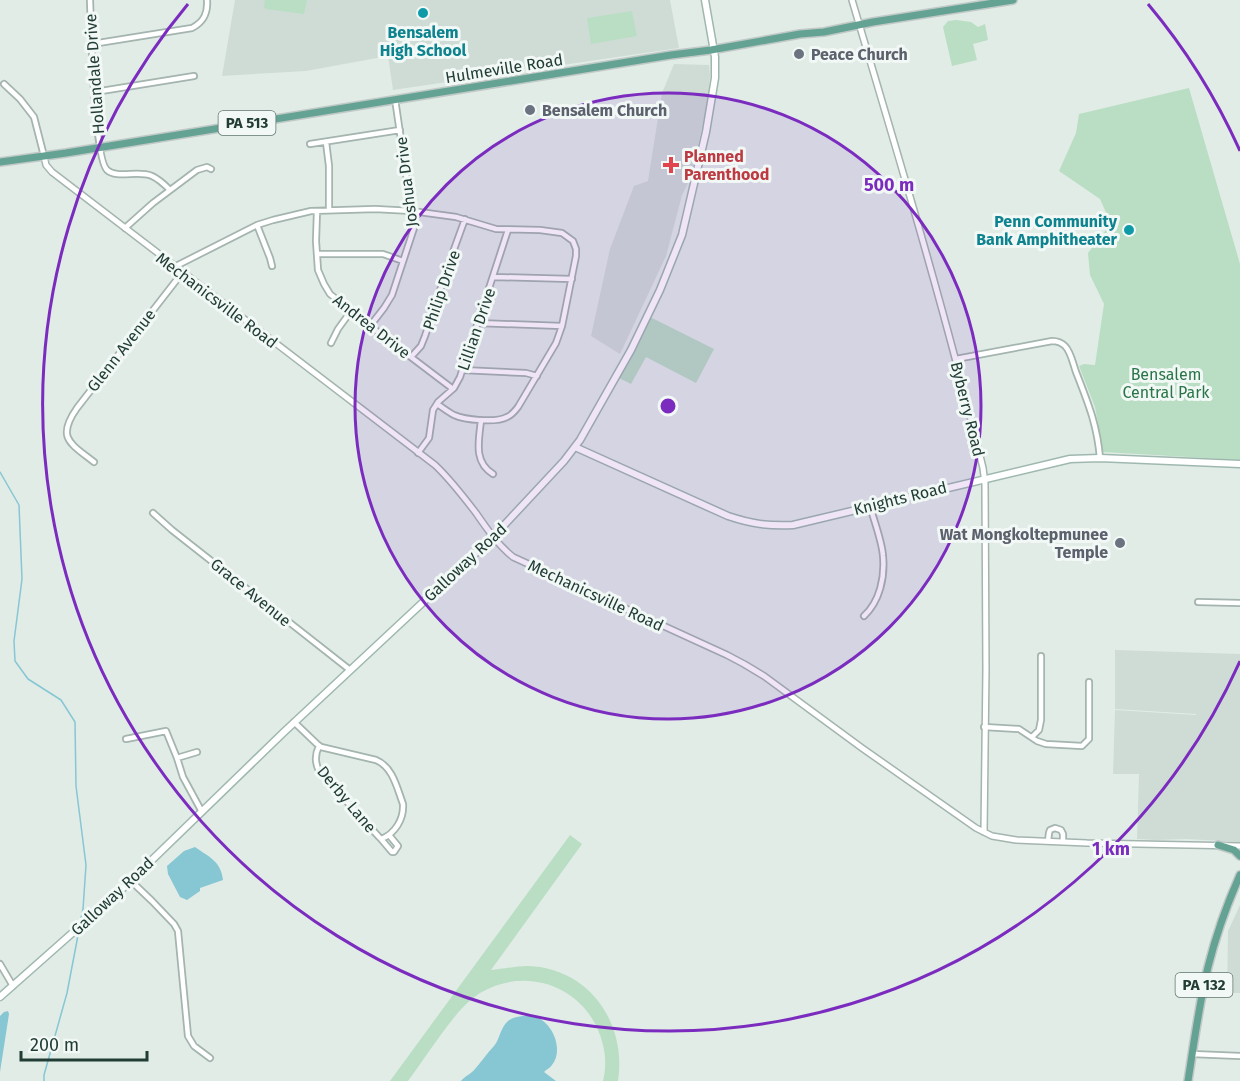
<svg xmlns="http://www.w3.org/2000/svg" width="1240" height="1081" viewBox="0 0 1240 1081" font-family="'Fira Sans',sans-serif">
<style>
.built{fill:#cfdcd6}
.green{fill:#b9dec3}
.water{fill:#87c6d3}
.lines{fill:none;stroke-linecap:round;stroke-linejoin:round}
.stream{stroke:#87c6d3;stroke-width:1.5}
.minor-casing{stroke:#a4b4ae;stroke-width:8}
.tertiary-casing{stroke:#a4b4ae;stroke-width:8}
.secondary-casing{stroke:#9fb8af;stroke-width:9}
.primary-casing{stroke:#c1c9c7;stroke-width:10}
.minor{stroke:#fff;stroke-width:4.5}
.tertiary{stroke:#fff;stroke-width:5}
.secondary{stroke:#fff;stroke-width:6}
.primary{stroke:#64a393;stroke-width:7}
.ring{fill:none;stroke:#7b2cbf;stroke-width:3}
.culture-dot{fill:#0f9aa8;stroke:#f2f8f5;stroke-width:2}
.worship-dot{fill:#6b7280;stroke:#f2f8f5;stroke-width:2}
.health-dot{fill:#e0444e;stroke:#f2f8f5;stroke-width:2}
.labels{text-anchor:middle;stroke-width:6;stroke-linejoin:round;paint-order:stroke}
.shield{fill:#f2f8f5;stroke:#60756f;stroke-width:1.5}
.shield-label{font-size:15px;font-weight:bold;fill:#213d36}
.culture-label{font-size:16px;font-weight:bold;fill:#0d838f;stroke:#f2f8f5}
.worship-label{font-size:16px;font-weight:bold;fill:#5b616d;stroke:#f2f8f5;text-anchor:start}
.street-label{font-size:16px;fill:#213d36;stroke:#f2f8f5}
.health-label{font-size:16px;font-weight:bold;fill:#be3a42;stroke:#f2f8f5;text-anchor:start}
.park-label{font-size:16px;fill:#2a7548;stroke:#f2f8f5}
.centre{fill:#7b2cbf;stroke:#f2f8f5;stroke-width:3}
.ring-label{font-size:18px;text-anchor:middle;font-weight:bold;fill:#7b2cbf;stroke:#f2f8f5;stroke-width:6;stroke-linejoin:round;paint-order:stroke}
</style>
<rect width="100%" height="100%" fill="#e1ece7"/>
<path class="built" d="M235,0h435l9,48 -286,42 -5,-34 -82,15 -84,5z
M674,64l35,1 1,11 -3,30 -17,73 -8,16 -16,61 -46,98 -29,-18 19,-87 24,-63 14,-5 14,-88z
M1115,650l125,4v188l-54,-3 -31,1 -18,-1 2,-65h-26l2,-64 81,5v-1l-81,-5z
M1240,905v88h-13l1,-62z"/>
<path class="green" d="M265,0h42l-3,14 -38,-5 -2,-2z
M632,11l5,25 -46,8 -4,-26z
M956,20l15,2 7,5 7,-3 3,16 -15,4 4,16 -25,6 -9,-39 5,-6z
M1189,88l51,176v196l-137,-8 -8,-45 -16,-41 5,-2 11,1 9,-61 -14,-29 -2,-22 18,-23 2,-13 -8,-18 -41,-28 17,-38 3,-19z
M648,316l66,33 -18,34 -50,-26 -15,27 -14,-7z
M570,835l12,9 -91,126c12,-1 25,-4 37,-4 61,2 99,57 90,115h-15c3,-12 3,-24 0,-36 -13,-56 -74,-81 -123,-52 -17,11 -28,27 -40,43 -11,15 -21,30 -32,45h-18z"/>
<path class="water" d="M195,847c14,10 26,14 28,33l-23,8v3l-13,9 -7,-3 -12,-23 -1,-8 17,-15z
M8,1011l1,3 -9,58v-56l4,-4z
M526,1016c3,0 7,0 10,1 17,6 28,33 16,48 -2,3 -5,4 -8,7l12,9h-95c4,-5 10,-7 14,-12 7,-8 12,-16 19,-23 6,-7 6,-18 14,-25 5,-4 12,-5 18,-5z"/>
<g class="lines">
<path class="stream" d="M0,472l19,33 3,74 -8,62 1,20 13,18 33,21 14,22 1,64 10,79 -3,44 -3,14
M44,1081v-6l23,-82 12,-63"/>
<g class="minor-casing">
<path id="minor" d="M90,0c1,25 4,158 17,170 10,9 31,0 45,6 7,3 12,8 18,14
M92,44l100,-16c12,-6 16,-15 15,-28
M4,84l16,15 14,18 10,39
M95,92l99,-16
M326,142l3,24v44
M310,144l90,-14
M317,211l-1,30 2,29 6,14 6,10 40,32 83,63
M257,225l13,33 2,8
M125,228l28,-25 44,-33 10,-3 4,2
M317,254h66l20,7
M174,267l83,-42 16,-5 38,-9 64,-2 37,2 44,6 40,12 44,1 22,3 11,8 3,8v7l-14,70 -6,17 -38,64c-3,4 -6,8 -11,10 -11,6 -42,3 -53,-2 -6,-3 -12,-8 -17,-11
M494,277l78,2
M478,323l84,3
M370,326l14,-18 8,-13 22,-67 -19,-129
M331,343l7,-14 13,-18
M411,357l10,-11 4,-10 24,-73 16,-44
M956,359l96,-18c5,0 9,1 13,5 6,6 8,18 11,26 12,31 21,52 24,86
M462,370l64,3 11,3
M481,420c-2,20 -8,42 12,54
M418,453l11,-15 4,-28 5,-8 16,-14 6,-11 48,-147
M94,462c-24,-19 -38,-24 -17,-54l105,-135
M153,513l19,17 178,140
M1198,602l42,1
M864,616c16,-15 21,-39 19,-60 -1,-15 -9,-35 -13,-50
M294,722l23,22 4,3 55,13c17,7 21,28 27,44 1,15 -8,30 -22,35l-2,-2 -60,-66c-4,-8 -4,-17 0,-25
M984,727l35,2 18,12 9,3 36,2 7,-7v-57
M1032,737l7,-7 2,-10v-64
M126,739l40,-8 11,27 6,19 19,35
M177,758l20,-6
M381,839l11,13h2l4,-6 -9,-11
M1048,841l1,-8 1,-3 5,-2 6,2 2,4v8
M131,881l21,20 22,23 4,7 10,105 6,10 16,12
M0,964l13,22
M1192,1054l48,2"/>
</g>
<g class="tertiary-casing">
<path id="tertiary" d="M852,0c46,155 93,310 131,468l2,16 1,185 -2,163
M44,156l2,9 6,7 383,293c15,14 28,31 41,48 11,16 22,32 37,44l214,98 17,9 20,12 98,72 114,80 16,8 24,4 71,3 153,3"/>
</g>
<g class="secondary-casing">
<path id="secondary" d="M575,447l153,69c24,8 39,10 65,9l277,-66 30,-1 140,6
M0,997l122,-108 162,-157 209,-195 71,-76 16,-21 51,-90 29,-60 22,-55 24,-103 9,-54v-21l-10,-57"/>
</g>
<g class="primary-casing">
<path id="primary" d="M0,162l66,-9 605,-98 40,-5 89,-16 24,-2 49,-10 140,-22
M1218,845l16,5 6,6
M1188,1081c6,-38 11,-77 20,-114 8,-32 19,-63 32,-92"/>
</g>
<use href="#minor" class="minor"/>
<use href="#tertiary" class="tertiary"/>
<use href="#secondary" class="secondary"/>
<use href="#primary" class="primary"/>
</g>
<circle cx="668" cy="406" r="313" fill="#7b2cbf" fill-opacity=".12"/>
<g class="ring">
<circle cx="668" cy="406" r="313"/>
<path d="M1240 661A626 626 0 1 1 188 4M1148 4A626 626 0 0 1 1240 151"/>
</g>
<g class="culture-dot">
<circle cx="423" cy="13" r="6"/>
<circle cx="1129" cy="230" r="6"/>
</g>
<g class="worship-dot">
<circle cx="799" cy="54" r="6"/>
<circle cx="530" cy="110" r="6"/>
<circle cx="1120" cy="543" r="6"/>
</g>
<path class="health-dot" d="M668 156h6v6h6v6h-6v6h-6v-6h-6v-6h6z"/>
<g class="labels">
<g class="shield">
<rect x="218.5" y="111" width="57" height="24" rx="4.5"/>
<rect x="1175.5" y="973" width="57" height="24" rx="4.5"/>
</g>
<g class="shield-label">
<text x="247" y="128">PA 513</text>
<text x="1204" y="990">PA 132</text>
</g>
<g class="culture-label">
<text x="423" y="38">Bensalem<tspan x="423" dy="18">High School</tspan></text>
<text x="1117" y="227" text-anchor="end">Penn Community<tspan x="1117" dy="18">Bank Amphitheater</tspan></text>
</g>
<g class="worship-label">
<text x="811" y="60">Peace Church</text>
<text x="542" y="116">Bensalem Church</text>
<text x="1108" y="540" text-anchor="end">Wat Mongkoltepmunee<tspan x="1108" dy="18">Temple</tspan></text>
</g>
<g class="street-label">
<text transform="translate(504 68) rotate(-9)" y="6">Hulmeville Road</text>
<text transform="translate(94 74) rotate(-94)" y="6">Hollandale Drive</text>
<text transform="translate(406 182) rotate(-97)" y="6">Joshua Drive</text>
<text transform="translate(441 290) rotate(-71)" y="6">Philip Drive</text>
<text transform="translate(217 300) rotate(37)" y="6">Mechanicsville Road</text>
<text transform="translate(372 326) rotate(38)" y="6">Andrea Drive</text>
<text transform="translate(476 329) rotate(-71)" y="6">Lillian Drive</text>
<text transform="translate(121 350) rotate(-52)" y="6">Glenn Avenue</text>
<text transform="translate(968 409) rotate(76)" y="6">Byberry Road</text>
<text transform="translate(900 498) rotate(-14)" y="6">Knights Road</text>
<text transform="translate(465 562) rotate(-43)" y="6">Galloway Road</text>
<text transform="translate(251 592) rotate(39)" y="6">Grace Avenue</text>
<text transform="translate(596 595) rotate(25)" y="6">Mechanicsville Road</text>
<text transform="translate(347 799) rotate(50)" y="6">Derby Lane</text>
<text transform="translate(112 896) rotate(-43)" y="6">Galloway Road</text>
</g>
<g class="health-label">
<text x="684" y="162">Planned<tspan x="684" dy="18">Parenthood</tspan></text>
</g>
<g class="park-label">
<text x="1166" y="380">Bensalem<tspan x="1166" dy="18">Central Park</tspan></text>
</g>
</g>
<circle cx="668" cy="406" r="9" class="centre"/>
<g class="ring-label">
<text x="889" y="191">500 m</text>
<text x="1111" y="855">1 km</text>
</g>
<path d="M21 1051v9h126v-9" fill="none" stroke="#213d36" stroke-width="3"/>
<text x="30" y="1051" font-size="18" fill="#213d36" stroke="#f2f8f5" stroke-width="4.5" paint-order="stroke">200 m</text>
</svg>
